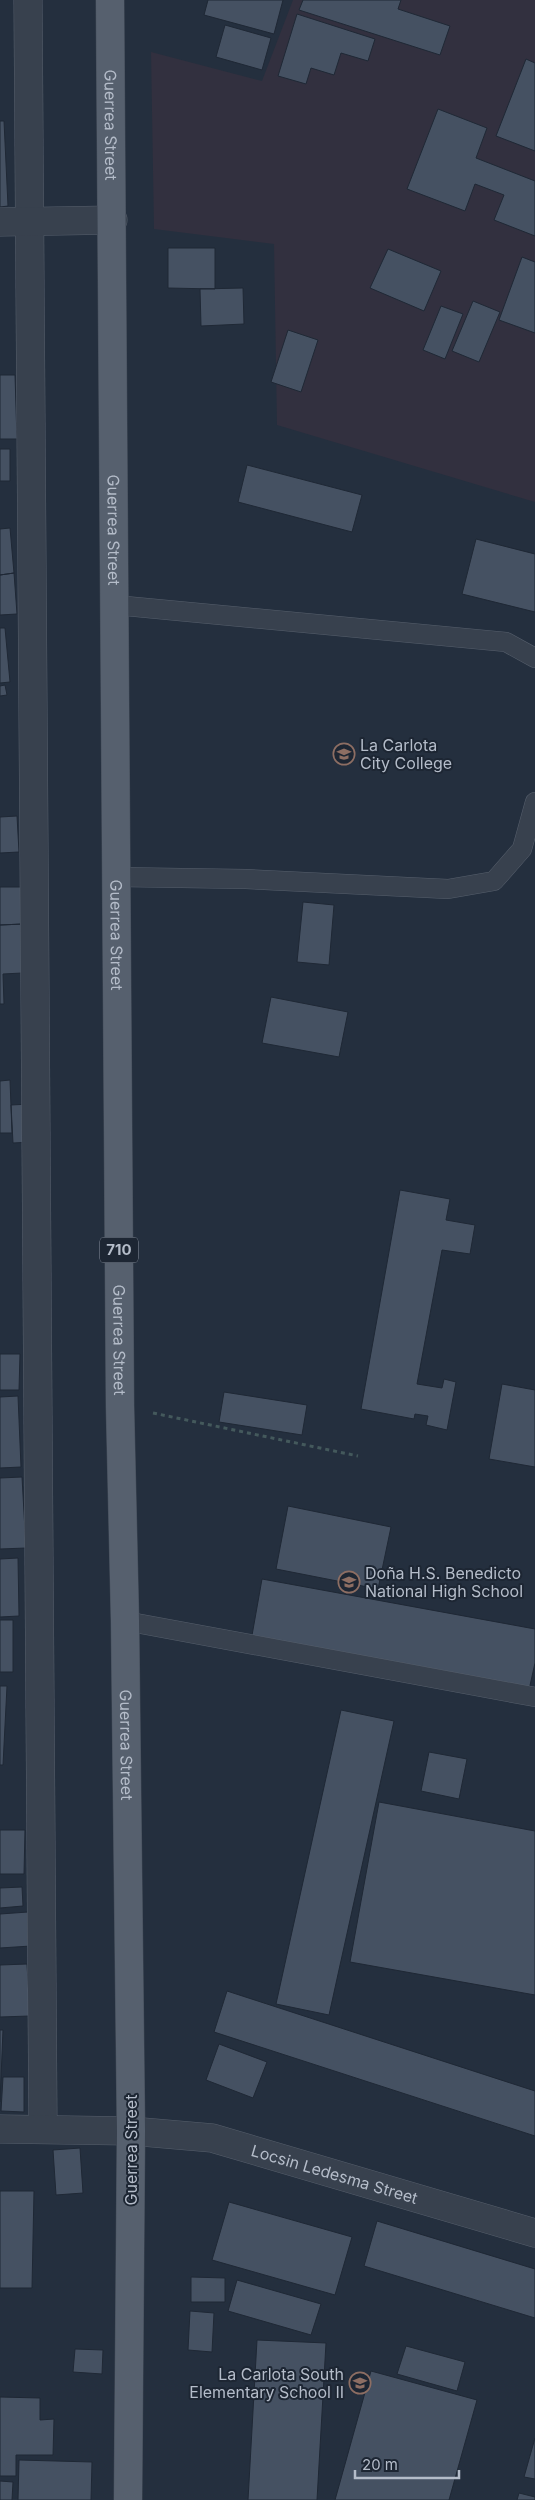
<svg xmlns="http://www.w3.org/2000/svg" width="535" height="2500" viewBox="0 0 535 2500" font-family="Inter,sans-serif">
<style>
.medical{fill:#32303f}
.building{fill:#455162;stroke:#1f2835}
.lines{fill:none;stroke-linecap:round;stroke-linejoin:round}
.service-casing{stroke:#565f6c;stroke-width:20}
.minor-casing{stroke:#565f6c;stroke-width:29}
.primary-casing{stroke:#414a57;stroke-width:29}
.path{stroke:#44595c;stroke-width:3;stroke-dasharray:4 4;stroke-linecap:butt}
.service{stroke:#38414e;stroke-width:19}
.minor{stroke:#38414e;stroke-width:28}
.primary{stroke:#56606e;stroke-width:28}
.labels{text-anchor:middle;stroke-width:4;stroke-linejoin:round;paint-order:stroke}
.shield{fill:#1d2633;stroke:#878f9c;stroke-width:1}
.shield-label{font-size:15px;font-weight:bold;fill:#b4bcc9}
.street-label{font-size:16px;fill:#b4bcc9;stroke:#1d2633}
.poi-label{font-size:16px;fill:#b4bcc9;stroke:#1d2633;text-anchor:start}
</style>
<rect width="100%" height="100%" fill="#242f3e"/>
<path class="medical" d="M293,0h242v502l-258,-77 -3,-181 -120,-15 -3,-177 111,29z"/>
<path class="building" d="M208,0h75l-9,34 -70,-19z
M303,0h98l-3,9 52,17 -10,29 -141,-45z
M297,14l78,25 -7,22 -27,-8 -7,22 -23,-7 -5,16 -28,-8z
M225,25l46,13 -9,32 -46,-13z
M526,59l9,4v88l-39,-15z
M438,109l49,19 -11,30 59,23v55l-41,-16 10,-25 -29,-11 -10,27 -58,-22z
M0,121h4l4,85 -8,1z
M168,248h47v41l-47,-1z
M388,249l53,22 -17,40 -54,-23z
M522,257l13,5v71l-36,-13z
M243,288l1,36 -43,2 -1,-37z
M473,301l27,11 -21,50 -27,-11z
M441,306l22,8 -18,45 -22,-9z
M288,330l30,10 -17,52 -30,-10z
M0,375h15l2,64h-17z
M0,449h10v32h-10z
M247,465l115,30 -10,37 -114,-30z
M10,528l4,45 -14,2v-46z
M476,539l59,15v58l-73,-18z
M14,573l3,41 -17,1v-40z
M0,628h5l5,54 -10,1z
M5,685l2,10 -7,1v-10z
M17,816l2,36 -19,1v-36z
M0,887h22l1,37 -23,1z
M303,902l31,3 -5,60 -32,-3z
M23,924l-1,49 -19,1 1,30h-4v-79z
M271,997l77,15 -9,45 -77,-14z
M10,1080l2,53h-12v-52z
M30,1104l2,38 -19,1 -2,-38z
M400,1190l50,9 -4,21 29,5 -5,29 -28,-4 -25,134 25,4 2,-9 12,3 -9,48 -21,-5 2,-9 -13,-2 -1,5 -53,-10z
M0,1354h20l-1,36h-19z
M502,1384l33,6v77l-46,-8z
M224,1392l83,13 -5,30 -83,-13z
M18,1396l3,71 -21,1v-71z
M22,1477l4,71 -26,1v-71z
M288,1506l103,21 -13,62 -102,-20z
M18,1558l1,58 -19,1v-58z
M262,1579l273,50v34l-6,27 -278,-49z
M0,1620h13v52h-13z
M0,1686h7l-4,79h-3z
M341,1710l53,11 -65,294 -53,-11z
M429,1752l38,7 -8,40 -38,-8z
M379,1802l156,29v164l-185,-33z
M0,1830h25l-1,44h-24z
M22,1887l1,19 -23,2v-20z
M28,1912l3,34 -31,2v-34z
M27,1964l3,52 -30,1v-52z
M227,1991l308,100v45l-321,-104z
M0,2030h3l-3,72z
M219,2044l48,18 -14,36 -47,-18z
M3,2077h21v35l-23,-1z
M80,2148l3,45 -27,2 -3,-45z
M0,2191h34l-2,97h-32z
M229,2202l123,35 -17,58 -123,-35z
M377,2221l158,48v49l-171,-52z
M191,2277l34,1v24h-34z
M237,2280l84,24 -10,31 -83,-24z
M190,2311l24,2 -2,39 -24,-2z
M257,2340l69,3 -9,157h-69z
M406,2346l59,16 -8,29 -60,-17z
M75,2349l28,1 -1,24 -29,-2z
M371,2371l106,29 -28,100h-114z
M0,2397l40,1v22l14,-1 -1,36h-37v21h-16z
M535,2438v41l-11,-2z
M19,2460l73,2 -1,38h-73z
M0,2481l13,1 -1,18h-12z
M519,2493l16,4v3h-18z"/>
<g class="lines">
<g class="service-casing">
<path id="service" d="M115,605l391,37 29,16
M117,877l129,2 202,10 46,-8 28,-32 13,-47
M125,1621l410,76"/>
</g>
<g class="minor-casing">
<g id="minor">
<path d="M28,0l15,2128"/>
<path d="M0,222l113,-2"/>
<path id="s1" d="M0,2129l131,2 81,7 323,95"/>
</g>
</g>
<g class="primary-casing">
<g id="primary">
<path id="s2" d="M110,0l10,1406 5,215 6,510 -3,369"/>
</g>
</g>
<path class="path" d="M153,1413l205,43"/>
<use href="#service" class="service"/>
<use href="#minor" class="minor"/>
<use href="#primary" class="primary"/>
</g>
<defs>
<g id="university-ring" transform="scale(1.125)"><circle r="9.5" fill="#1d2633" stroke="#8d6e63" stroke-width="1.5"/><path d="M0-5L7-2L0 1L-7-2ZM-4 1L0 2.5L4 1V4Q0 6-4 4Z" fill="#8d6e63"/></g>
<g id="school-ring" transform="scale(1.125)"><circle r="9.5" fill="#1d2633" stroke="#8d6e63" stroke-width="1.5"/><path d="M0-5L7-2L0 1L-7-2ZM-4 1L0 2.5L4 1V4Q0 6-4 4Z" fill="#8d6e63"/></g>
</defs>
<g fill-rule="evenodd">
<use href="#university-ring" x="344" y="754"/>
<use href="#school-ring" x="349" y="1582"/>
<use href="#school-ring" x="360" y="2383"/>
</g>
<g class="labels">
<rect class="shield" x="100" y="1237.5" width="38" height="25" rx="4"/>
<g class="shield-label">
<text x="119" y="1255">710</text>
</g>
<g class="street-label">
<text dy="6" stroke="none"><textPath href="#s2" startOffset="125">Guerrea Street</textPath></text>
<text dy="6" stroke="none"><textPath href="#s2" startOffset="530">Guerrea Street</textPath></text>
<text dy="6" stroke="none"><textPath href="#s2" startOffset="935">Guerrea Street</textPath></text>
<text dy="6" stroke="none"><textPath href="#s2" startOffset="1340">Guerrea Street</textPath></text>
<text dy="6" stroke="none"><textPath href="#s2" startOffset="1745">Guerrea Street</textPath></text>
<text transform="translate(131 2150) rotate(-90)" y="6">Guerrea Street</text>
<text dy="6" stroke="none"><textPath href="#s1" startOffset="340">Locsin Ledesma Street</textPath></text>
</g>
<g class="poi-label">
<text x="360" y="751">La Carlota<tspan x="360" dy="18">City College</tspan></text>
<text x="365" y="1579">Doña H.S. Benedicto<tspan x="365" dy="18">National High School</tspan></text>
<text x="344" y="2380" text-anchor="end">La Carlota South<tspan x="344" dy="18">Elementary School II</tspan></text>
</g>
</g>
<path d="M355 2470v8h104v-8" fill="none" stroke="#b4bcc9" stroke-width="2.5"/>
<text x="362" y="2470" font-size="15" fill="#b4bcc9" stroke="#1d2633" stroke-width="4" paint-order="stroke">20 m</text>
</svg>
